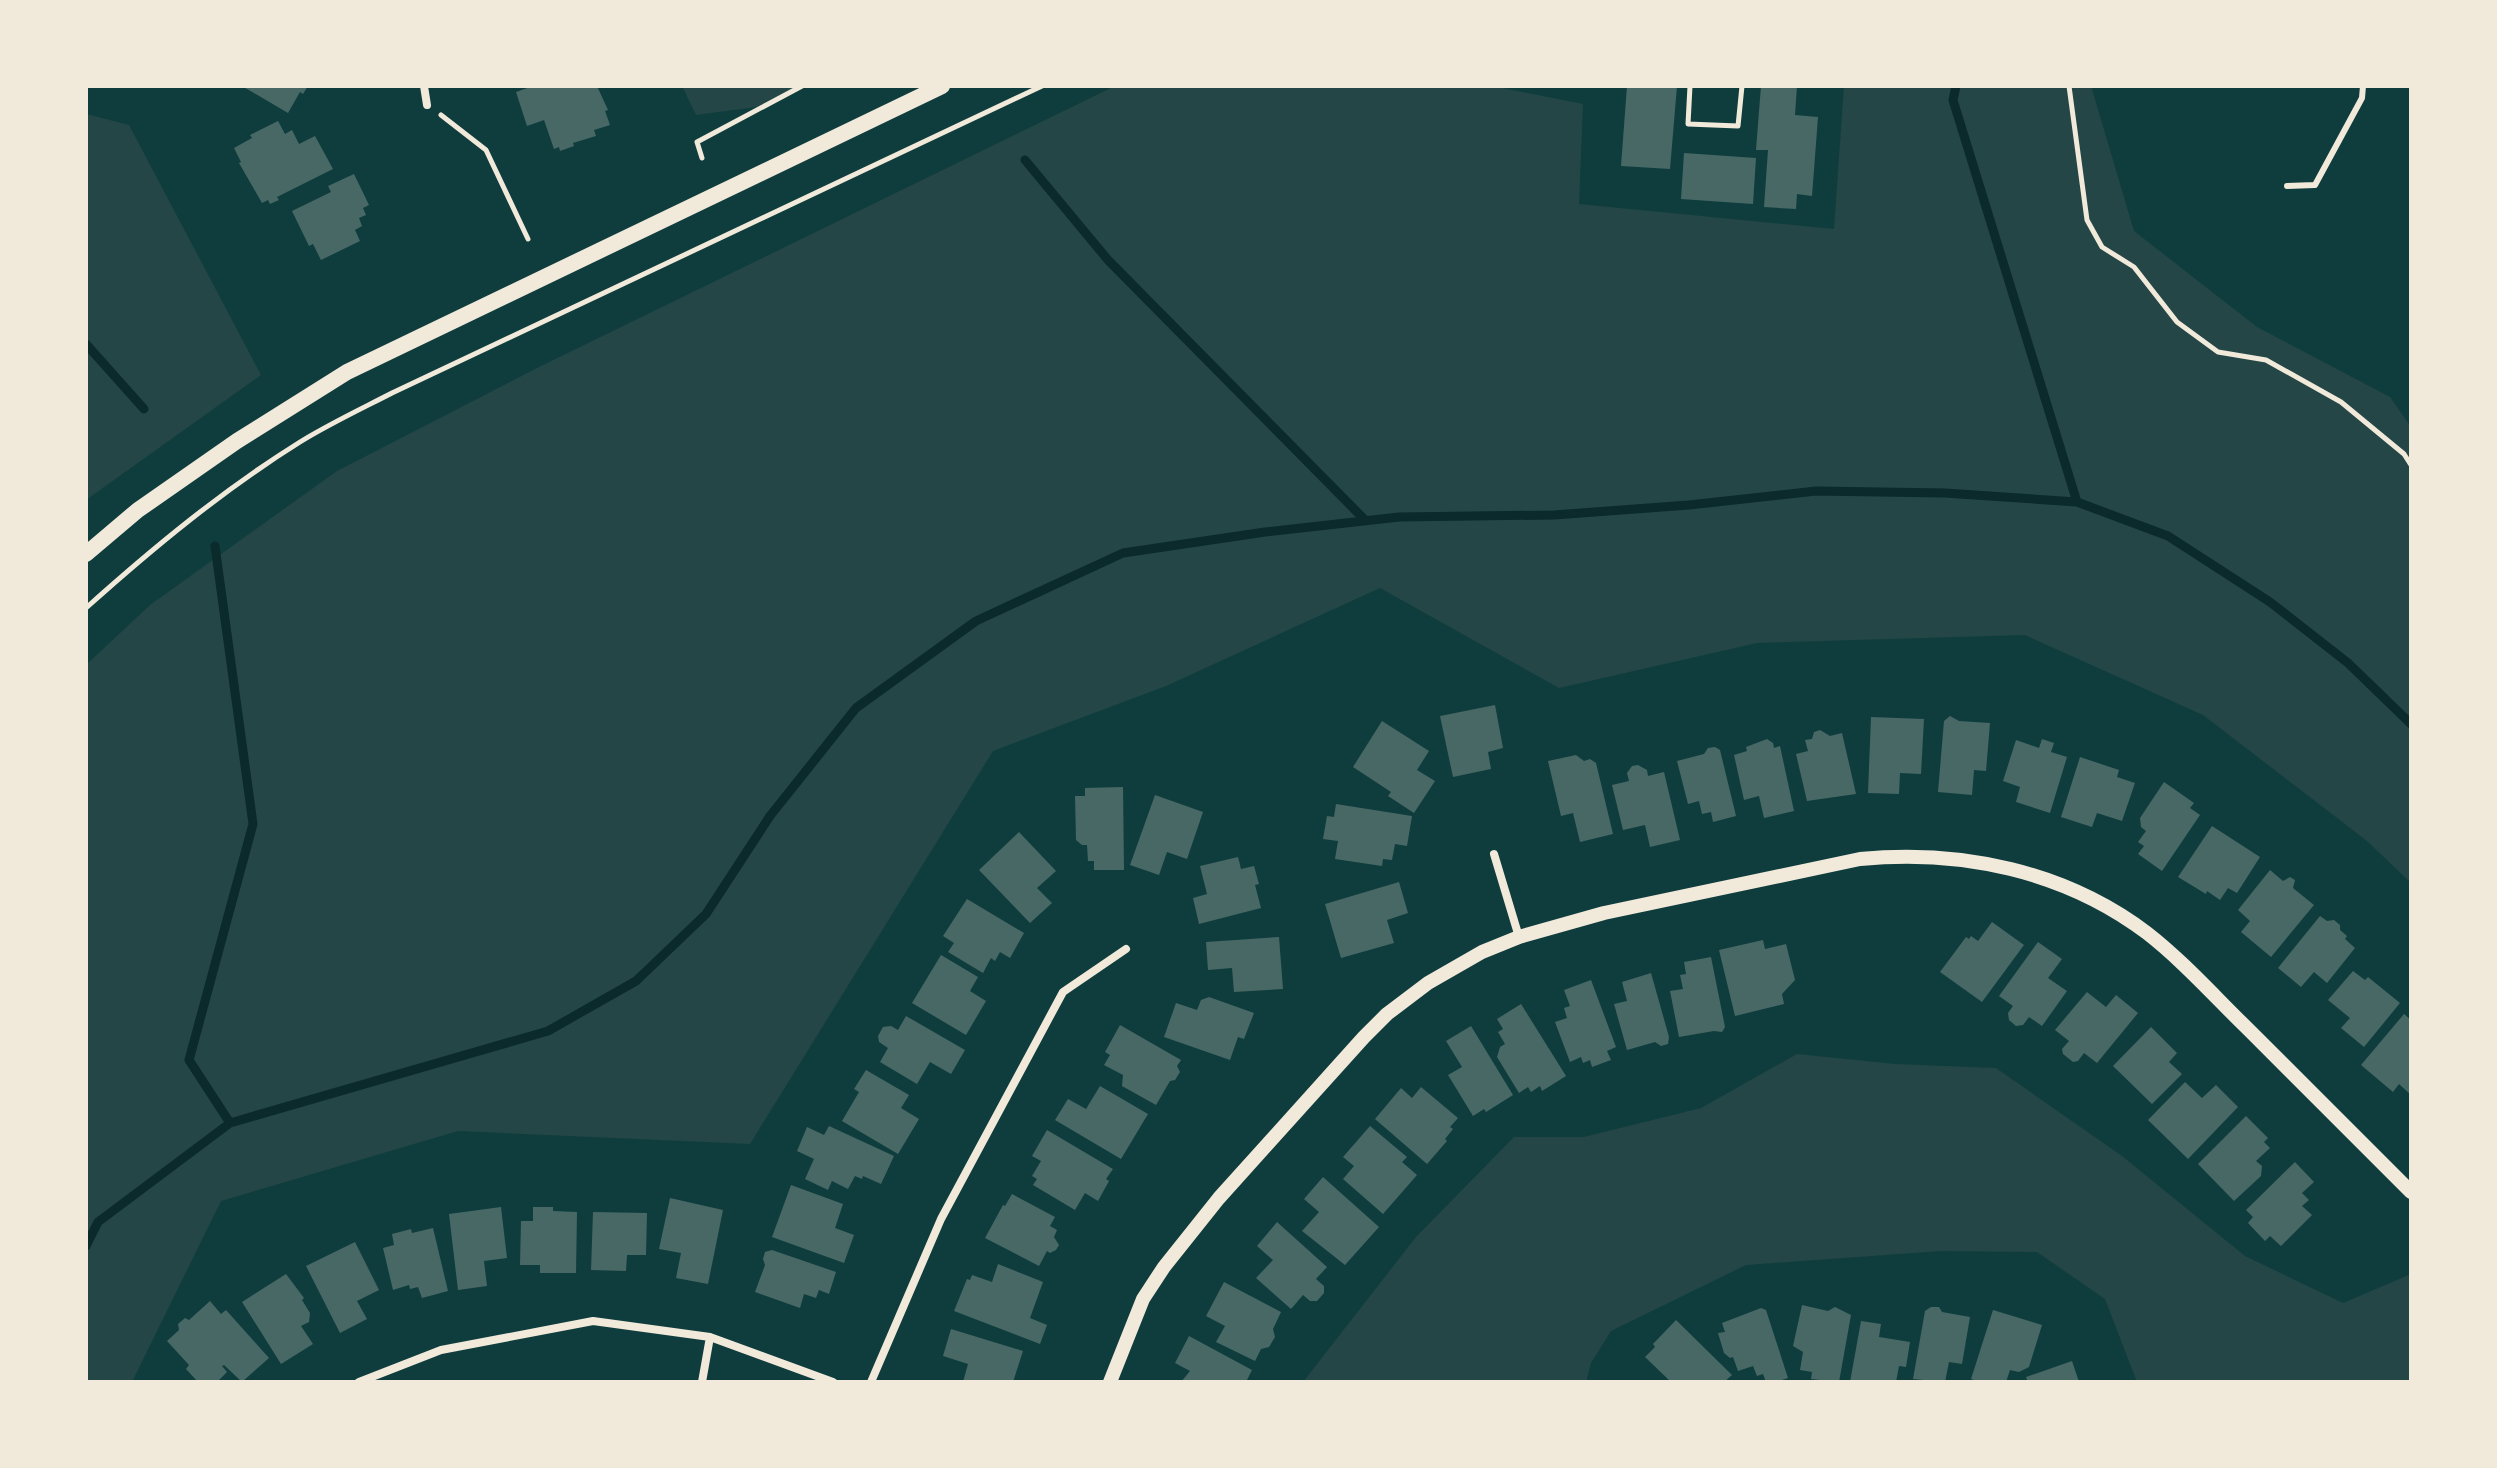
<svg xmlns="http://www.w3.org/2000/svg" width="2497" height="1468" viewBox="0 0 2497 1468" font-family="'Public Sans',sans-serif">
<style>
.green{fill:#244646}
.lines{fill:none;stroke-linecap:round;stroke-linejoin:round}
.stream{stroke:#0a2a2b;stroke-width:9}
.building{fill:#486865}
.path{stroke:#f1e9da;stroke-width:5}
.service{stroke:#f1e9da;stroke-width:6}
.minor{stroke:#f1e9da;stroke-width:8}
.tertiary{stroke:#f1e9da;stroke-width:14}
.secondary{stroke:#f1e9da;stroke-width:16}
</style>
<rect width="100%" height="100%" fill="#0f3d3e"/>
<path class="green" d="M682,86h125l-43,20 -68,9z
M1115,86h377l91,18 -4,100 255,25 10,-143h247l43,145 123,96 133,70 21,30v456l-44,-42 -164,-126 -178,-80 -268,8 -198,45 -179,-100 -214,98 -173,65 -243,393 -292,-13 -237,70 -89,181h-46v-717l64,-60 187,-134 198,-102z
M86,114l43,11 132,250 -175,125z
M1797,1054l98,10 101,4 126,88 123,100 98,47 68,-29v108h-274l-32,-83 -68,-47 -96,-1 -195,14 -135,66 -20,32 -5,19h-283l113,-145 98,-100h70l117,-29z"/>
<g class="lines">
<path class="stream" d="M1956,86l-3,14 124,402
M1025,160l83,100 257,260
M86,344l58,65
M215,546l38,278 -64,236 41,63
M86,1246l12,-24 132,-99 318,-92 88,-50 70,-67 64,-98 86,-108 120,-87 147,-68 142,-21 134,-15 155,-2 135,-10 127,-14 129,2 132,9 91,34 102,66 78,61 63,61"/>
</g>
<path class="building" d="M242,86h66l-5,8 -3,-2 -12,21z
M533,86h64l11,24 -3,1 5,14 -16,5 2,6 -23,7 1,3 -14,5 -1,-4 -5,2 -10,-29 -17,6 -11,-34z
M1627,86h50l-7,83 -49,-3z
M1761,86h36l-2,29 23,2 -6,79 -15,-2 -1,15 -32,-2 4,-57h-12z
M278,121l7,13 7,-4 7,14 16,-8 18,33 -56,28 2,3 -9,4 -2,-4 -6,3 -23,-40 2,-1 -7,-14 18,-10 -2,-3z
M1684,153l72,5 -3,46 -72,-5z
M354,174l15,31 -6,3 3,7 -7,3 3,8 -7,4 5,11 -39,19 -8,-16 -4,2 -17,-35 39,-19 -3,-6z
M1495,705l8,43 -15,4 3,17 -38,8 -13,-61z
M1950,716l9,5 31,2 -4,48 -12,-1 -2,25 -34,-3 6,-71z
M1871,717l53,2 -3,55 -21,-1 -1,21 -31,-1z
M1382,721l47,30 -12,19 18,11 -21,32 -26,-17 3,-4 -38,-25z
M1820,730l10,6 12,-3 14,61 -49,7 -11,-47 12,-3 -3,-11 7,-1 2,-7z
M1767,739l6,4 1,5 6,-2 14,65 -30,7 -5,-22 -15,4 -10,-45 13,-4 -1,-4z
M2042,739l12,4 -3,9 16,5 -17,56 -34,-11 4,-15 -17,-6 13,-41 23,8z
M1715,747l5,3 16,66 -23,6 -2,-10 -9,2 -3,-13 -11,3 -11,-43 27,-7 4,-6z
M1576,755l8,6 6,-2 6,4 17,71 -33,8 -7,-29 -12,3 -13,-55z
M2080,757l39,13 -2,7 18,6 -13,38 -25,-8 -5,14 -31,-10z
M1638,765l9,5 1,6 16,-4 16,68 -30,7 -5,-22 -22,5 -11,-45 17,-4 -2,-8 5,-7z
M2164,782l30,21 -4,5 10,7 -38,56 -24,-17 6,-8 -6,-4 8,-11 -5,-4 -1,-9z
M1123,787l1,83h-30v-9h-6l-1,-16h-5l-6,-5 -1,-44h10v-8z
M1155,795l48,17 -16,47 -20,-7 -8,23 -29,-10z
M1336,804l76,12 -5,30 -12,-2 -3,16 -9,-1 -1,7 -47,-7 3,-18 -15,-2 4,-23 7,1z
M2212,826l48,31 -23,36 -9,-5 -8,12 -13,-9 -1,3 -28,-17z
M1019,832l37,39 -19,17 15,15 -22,20 -51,-53z
M1238,857l3,12 13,-3 5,18 -4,1 6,23 -62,16 -6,-26 14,-4 -7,-28z
M2270,870l13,11 7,-4 5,3 -2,8 21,17 -43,52 -30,-25 9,-11 -12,-11z
M1399,882l9,31 -21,7 7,23 -53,15 -16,-54z
M967,899l57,34 -14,25 -10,-6 -5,9 -4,-3 -8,15 -35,-21 6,-9 -11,-7z
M2320,916l7,5 7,-1 6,5v5l7,6 -2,3 10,9 -28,35 -13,-11 -13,15 -23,-19z
M1992,922l32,23 -42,57 -42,-30 26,-35 3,2 2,-3 7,5z
M1279,937l4,52 -49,3 -2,-24 -24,2 -2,-28z
M1763,940l2,9 21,-5 9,36 -13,14 2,10 -49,12 -16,-66z
M2038,942l24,17 -14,19 19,13 -25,35 -13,-9 -6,8 -7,1 -7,-6 -1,-7 5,-7 -14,-10z
M941,955l37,22 -8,14 16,10 -20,34 -54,-32z
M1711,957l14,70 -3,5 -8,-1 -35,6 -9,-46 13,-2 -3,-14 6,-1 -2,-12z
M2353,971l12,9 3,-3 32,26 -36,44 -23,-19 9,-10 -22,-18z
M1651,973l18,64 -1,7 -7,2 -6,-4 -28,8 -13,-46 13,-3 -5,-19z
M1591,980l25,67 -9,4 4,9 -19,7 -2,-7 -7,3 -2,-6 -11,5 -15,-40 12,-4 -3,-10 6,-2 -6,-16z
M2087,992l19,15 10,-12 22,18 -41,50 -13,-10 -6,8 -5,1 -10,-8 -1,-5 7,-8 -14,-11z
M1209,997l45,16 -10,26 -6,-2 -8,23 -66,-23 12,-34 21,7 4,-10z
M1521,1004l45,72 -24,15 -2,-5 -9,6 -3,-5 -9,6 -22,-36 3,-10 5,-3 -7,-12 5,-3 -6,-10z
M2404,1014l7,6v75l-12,-11 -6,8 -32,-27z
M906,1016l59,34 -14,24 -21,-12 -13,22 -37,-22 8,-14 -9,-6 -1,-6 5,-9 8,-1 7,4z
M1120,1025l61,35 -4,6 3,6 -5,8 -5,1 -14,24 -34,-19 1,-11 -19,-10 6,-10 -5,-3z
M1471,1026l42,69 -27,17 -2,-3 -11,7 -25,-41 14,-8 -16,-26z
M2151,1027l26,26 -8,9 13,12 -30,30 -39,-38z
M866,1070l43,25 -8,13 18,11 -21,35 -56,-33 17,-29 -5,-3z
M2185,1082l17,16 14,-13 22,22 -50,52 -40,-39z
M1100,1086l48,28 -27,45 -66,-39 13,-21 18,10z
M1421,1087l37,31 -8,9 3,2 -8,10 2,2 -20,23 -52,-45 26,-31 11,10z
M2246,1116l22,22 -4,4 6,6 -14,13 6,5 -1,10 -27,25 -36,-37z
M829,1126l65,30 -13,28 -18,-8 -1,3 -7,-3 -7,13 -16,-8 -4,9 -23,-11 9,-20 -17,-8 10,-24 17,8z
M1370,1126l37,31 -5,5 15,13 -34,39 -40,-35 11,-13 -11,-9z
M1047,1130l66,39 -7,10 3,2 -11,20 -13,-8 -10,17 -42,-25 4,-6 -5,-3 9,-15 -9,-5z
M2295,1162l19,20 -12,11 7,7 -7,6 10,9 -31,31 -11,-10 -5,5 -17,-18 5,-6 -7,-7z
M1323,1177l56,50 -34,38 -43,-34 17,-19 -15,-13z
M791,1185l52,19 -8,24 19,7 -10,28 -72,-26z
M1012,1194l43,23 -5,9 7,4 -3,7 5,8 -3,5 -6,3 -3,-2 -8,15 -54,-28 18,-33 2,1z
M670,1198l53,12 -15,74 -32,-6 5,-25 -22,-4z
M501,1207l6,51 -23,3 3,25 -29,4 -9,-76z
M533,1207h20v4l24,1 -1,61h-36v-8h-20l1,-44h12z
M593,1212l54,1 -1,42h-19l-1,16 -35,-1z
M1277,1222l50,45 -11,12 8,7v7l-7,8h-7l-7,-6 -12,14 -35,-31 17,-18 -16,-14z
M433,1228l15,63 -26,7 -4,-11 -8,2 -1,-4 -16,5 -10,-42 11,-3 -2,-11 19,-5 1,4z
M355,1242l24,48 -22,11 10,18 -27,14 -34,-67z
M772,1250l64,22 -7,22 -10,-4 -3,8 -12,-4 -4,14 -45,-16 10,-27 -2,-6 2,-7z
M998,1264l45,18 -13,36 17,7 -7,19 -86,-33 13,-32 3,1 2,-5 20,7z
M286,1274l18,24 -2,2 8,13 -1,9 -8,4 12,18 -32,20 -39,-62z
M1224,1282l57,30 -8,17 2,8 -6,10 -8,2 -6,12 -39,-19 9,-16 -19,-10z
M210,1301l11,13 5,-4 43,48 -27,24 -18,-17 -2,1 5,6 -10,10h-19l-12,-13 3,-4 -22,-24 12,-11 -1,-6 7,-6 4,2z
M1802,1305l26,6 7,-4 16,8 -12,67 -28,-3 1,-7 -12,-2 3,-18 -10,-6z
M1931,1307h8l3,5 28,5 -8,47 -13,-2 -4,20 -32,-3 12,-68z
M1761,1308l5,2 22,68 -12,4h-10l-3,-8 -6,2 -4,-10 -15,5 -5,-14 -3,1 -6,-5 -6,-20 7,-1 -3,-9z
M1993,1310l49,15 -13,42 -10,5 -9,-2 -4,12h-26l-9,-3z
M1676,1320l56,55 -8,7h-53l-26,-25 10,-10 -2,-3z
M1861,1321l20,3 -2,13 31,5 -4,25 -7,-1 -3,16h-46z
M951,1329l72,22 -10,31h-50l5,-18 -25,-8z
M1189,1336l63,34 -6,12h-65l9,-11 -15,-8z
M2072,1361l7,21h-51l-2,-5z"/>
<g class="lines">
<path class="path" d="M1690,86l-2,38 50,2 4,-40
M2069,86l18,134 15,27 32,20 43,55 41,30 48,8 75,42 63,52 7,11
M441,115l45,35 42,89
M702,158l-5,-16 105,-56
M86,608c67,-60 137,-118 214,-166 29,-18 61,-33 92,-49l650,-307"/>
<path class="service" d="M2287,186l28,-1 47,-87 1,-12"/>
<path class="minor" d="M424,86l3,19
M1494,854l25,83
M359,1382l82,-32 152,-29 117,16 123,45
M702,1382l8,-45
M871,1382l70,-163 122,-227 63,-43"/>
<path class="tertiary" d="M1110,1382l33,-83 21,-32 55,-69 145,-161 23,-23 41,-31 54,-31 37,-15 85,-24 256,-54c101,-10 205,12 287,74 36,28 68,64 101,96 54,54 109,109 163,163"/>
<path class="secondary" d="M86,554l52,-44 99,-69 110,-69 595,-286"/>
</g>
<rect width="2497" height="1468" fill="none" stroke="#f1e9da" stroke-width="176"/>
</svg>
